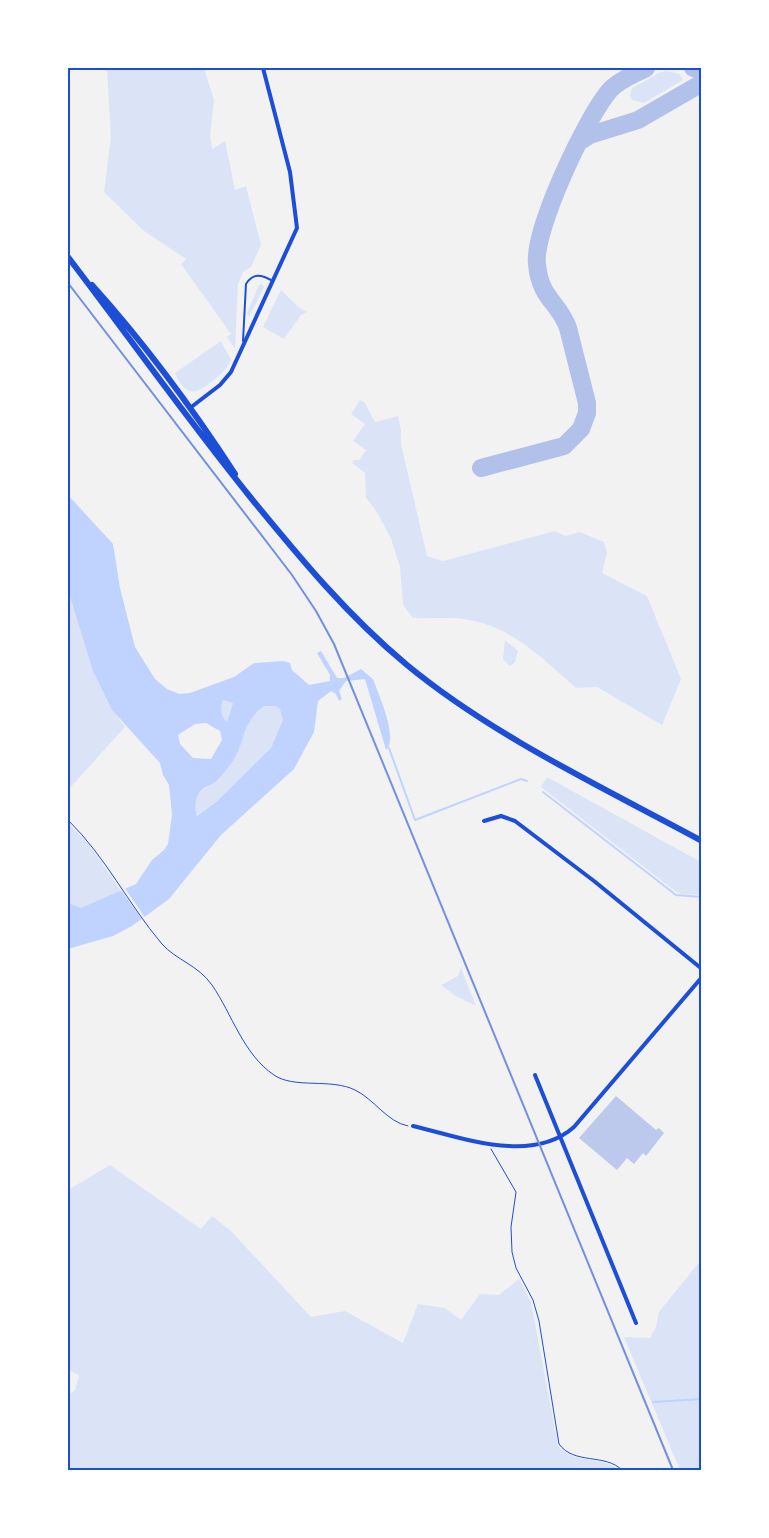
<svg xmlns="http://www.w3.org/2000/svg" width="769" height="1538" viewBox="0 0 769 1538" font-family="'IBM Plex Sans',sans-serif">
<style>
.green{fill:#dbe4f7}
.water{fill:#bfd3fe;fill-rule:evenodd}
.pier{fill:#f2f2f2}
.lines{fill:none;stroke-linecap:round;stroke-linejoin:round}
.stream{stroke:#bfd3fe;stroke-width:2}
.taxiway{stroke:#b2c1ea;stroke-width:18}
.building{fill:#bdc9ec}
.path{stroke:#1d4ed8;stroke-width:1}
.service{stroke:#1d4ed8;stroke-width:2}
.minor{stroke:#1d4ed8;stroke-width:4}
.primary{stroke:#1d4ed8;stroke-width:6}
.rail{stroke:#7290e2;stroke-width:2}
.neatline{fill:none;stroke:#1d4ed8;stroke-width:2}
</style>
<rect width="100%" height="100%" fill="#f2f2f2"/>
<path class="green" d="M104,68h100l10,32 -4,35 2,14 13,-8 10,49 11,-4 15,59 -10,22 -8,5 -5,12 -3,65 -8,-12 4,-3 -50,-70 5,-5 -42,-28 -40,-39 7,-55 -4,-66z
M666,71l14,3 3,6 -39,23 -12,-3 -2,-5 2,-7 27,-15z
M262,284l2,3 -15,30 -2,-4 12,-28z
M281,290l16,16 10,6 -6,3 -17,24 -21,-12z
M221,341l10,19c-5,10 -12,16 -21,23 -18,14 -26,10 -35,-10z
M360,400l5,3 10,19 23,-6 3,14v14l26,112 16,5 112,-30 11,5 14,-4 24,10 3,11 -5,20 45,23 34,83 -19,46 -65,-38 -21,1c-31,-27 -60,-58 -102,-67 -19,-5 -41,-2 -61,-3l-10,-13 -3,-38 -9,-28 -14,-27 -11,-14 -1,-25 -13,-10 2,-3h5l7,-10 -13,-9 12,-17 -14,-10z
M68,590c20,51 22,92 57,137l-57,63z
M505,640l13,11 -3,11 -5,4 -7,-7z
M223,700l10,3 -6,19c-6,-6 -7,-14 -4,-22z
M264,706h12l5,3 3,11 -13,28 -55,54 -20,14c-1,-7 -2,-12 1,-19 4,-9 14,-10 19,-17 8,-13 17,-26 25,-40 10,-16 3,-20 23,-34z
M547,777l154,85v33l-20,-1 -6,-3 -134,-104z
M69,824l19,19 33,48 -40,18 -13,-6z
M461,968l15,38 -22,-11 -13,-10 17,-9z
M110,1165l91,64 11,-13 19,15 80,86 34,-6 58,32 15,-39 27,4 16,12 19,-26 19,1 20,-16 12,23 27,144c16,19 43,9 61,24h-551v-74l7,-6 4,-15 -11,-5v-180z
M701,1260v210h-21l-56,-133 26,1 6,-11 3,-15z"/>
<path class="water" d="M68,495l45,49 7,44 15,59 20,32 12,10 12,5 11,-1 44,-16 20,-14 29,-2 7,2 2,7 17,15 21,-4v-6l-13,-22 4,-2 16,27h7l17,-9 12,10c5,14 26,60 13,71l-21,-71 -19,2 -7,10 3,8 -3,2 -3,-7 -5,-3 -13,10 -4,31 -20,37 -73,66 -52,64 -37,27 -19,10 -45,13v-46l13,5 55,-24 16,-24 12,-10 4,-6 4,-29 -3,-30 -6,-10 -3,-12 -48,-53 -19,-39 -25,-81zM223,700l10,3 -6,19c-6,-5 -7,-14 -4,-22zM264,706h12l4,3 3,11 -12,28 -55,54 -19,14c-3,-10 -2,-21 7,-28 3,-2 7,-3 10,-5 6,-5 11,-12 16,-18 16,-20 10,-42 34,-59zM206,723l14,8 2,9 -11,19 -18,-1 -13,-14 -2,-9 17,-11z"/>
<path class="pier" d="M124,887l22,32 -3,2 -23,-32z"/>
<g class="lines">
<path class="stream" d="M389,748l26,72 106,-41 6,2
M543,792l133,103 26,2
M653,1402l49,-3
M701,1470l1,-5"/>
<path class="taxiway" d="M693,68l9,2
M579,142l11,-7 48,-15 64,-37
M481,468l83,-22 17,-17 6,-16v-10l-19,-75c-9,-26 -28,-29 -31,-64 -4,-34 50,-148 73,-174 9,-10 25,-16 36,-22"/>
</g>
<path class="building" d="M616,1096l40,34 3,-2 5,5 -18,23 -3,-3 -9,11 -7,-6 -10,12 -38,-32z"/>
<g class="lines">
<path class="path" d="M68,820c38,37 60,84 94,124 14,16 36,21 50,41 20,29 31,69 62,90 20,14 57,3 81,15 19,9 32,32 53,36
M491,1149l25,43 -5,35 1,25 4,16 17,32 6,21 20,123c15,21 46,9 63,26"/>
<path class="service" d="M243,341l3,-57c7,-12 16,-9 27,-3"/>
<path class="minor" d="M190,408l30,-23 11,-13 66,-144 -7,-56 -27,-104
M484,821l17,-5 14,5 79,60 108,88
M535,1075l101,248
M413,1126c48,11 118,39 161,1l128,-150"/>
<path class="primary" d="M68,257c61,80 120,163 183,241 49,60 97,118 156,167 86,71 197,123 295,176
M92,285c54,60 99,121 143,189"/>
<path class="rail" d="M68,283l224,292 24,36 18,33 339,826"/>
</g>
<rect width="769" height="1538" fill="none" stroke="#ffffff" stroke-width="138"/>
<rect x="69" y="69" width="631" height="1400" class="neatline"/>
</svg>
